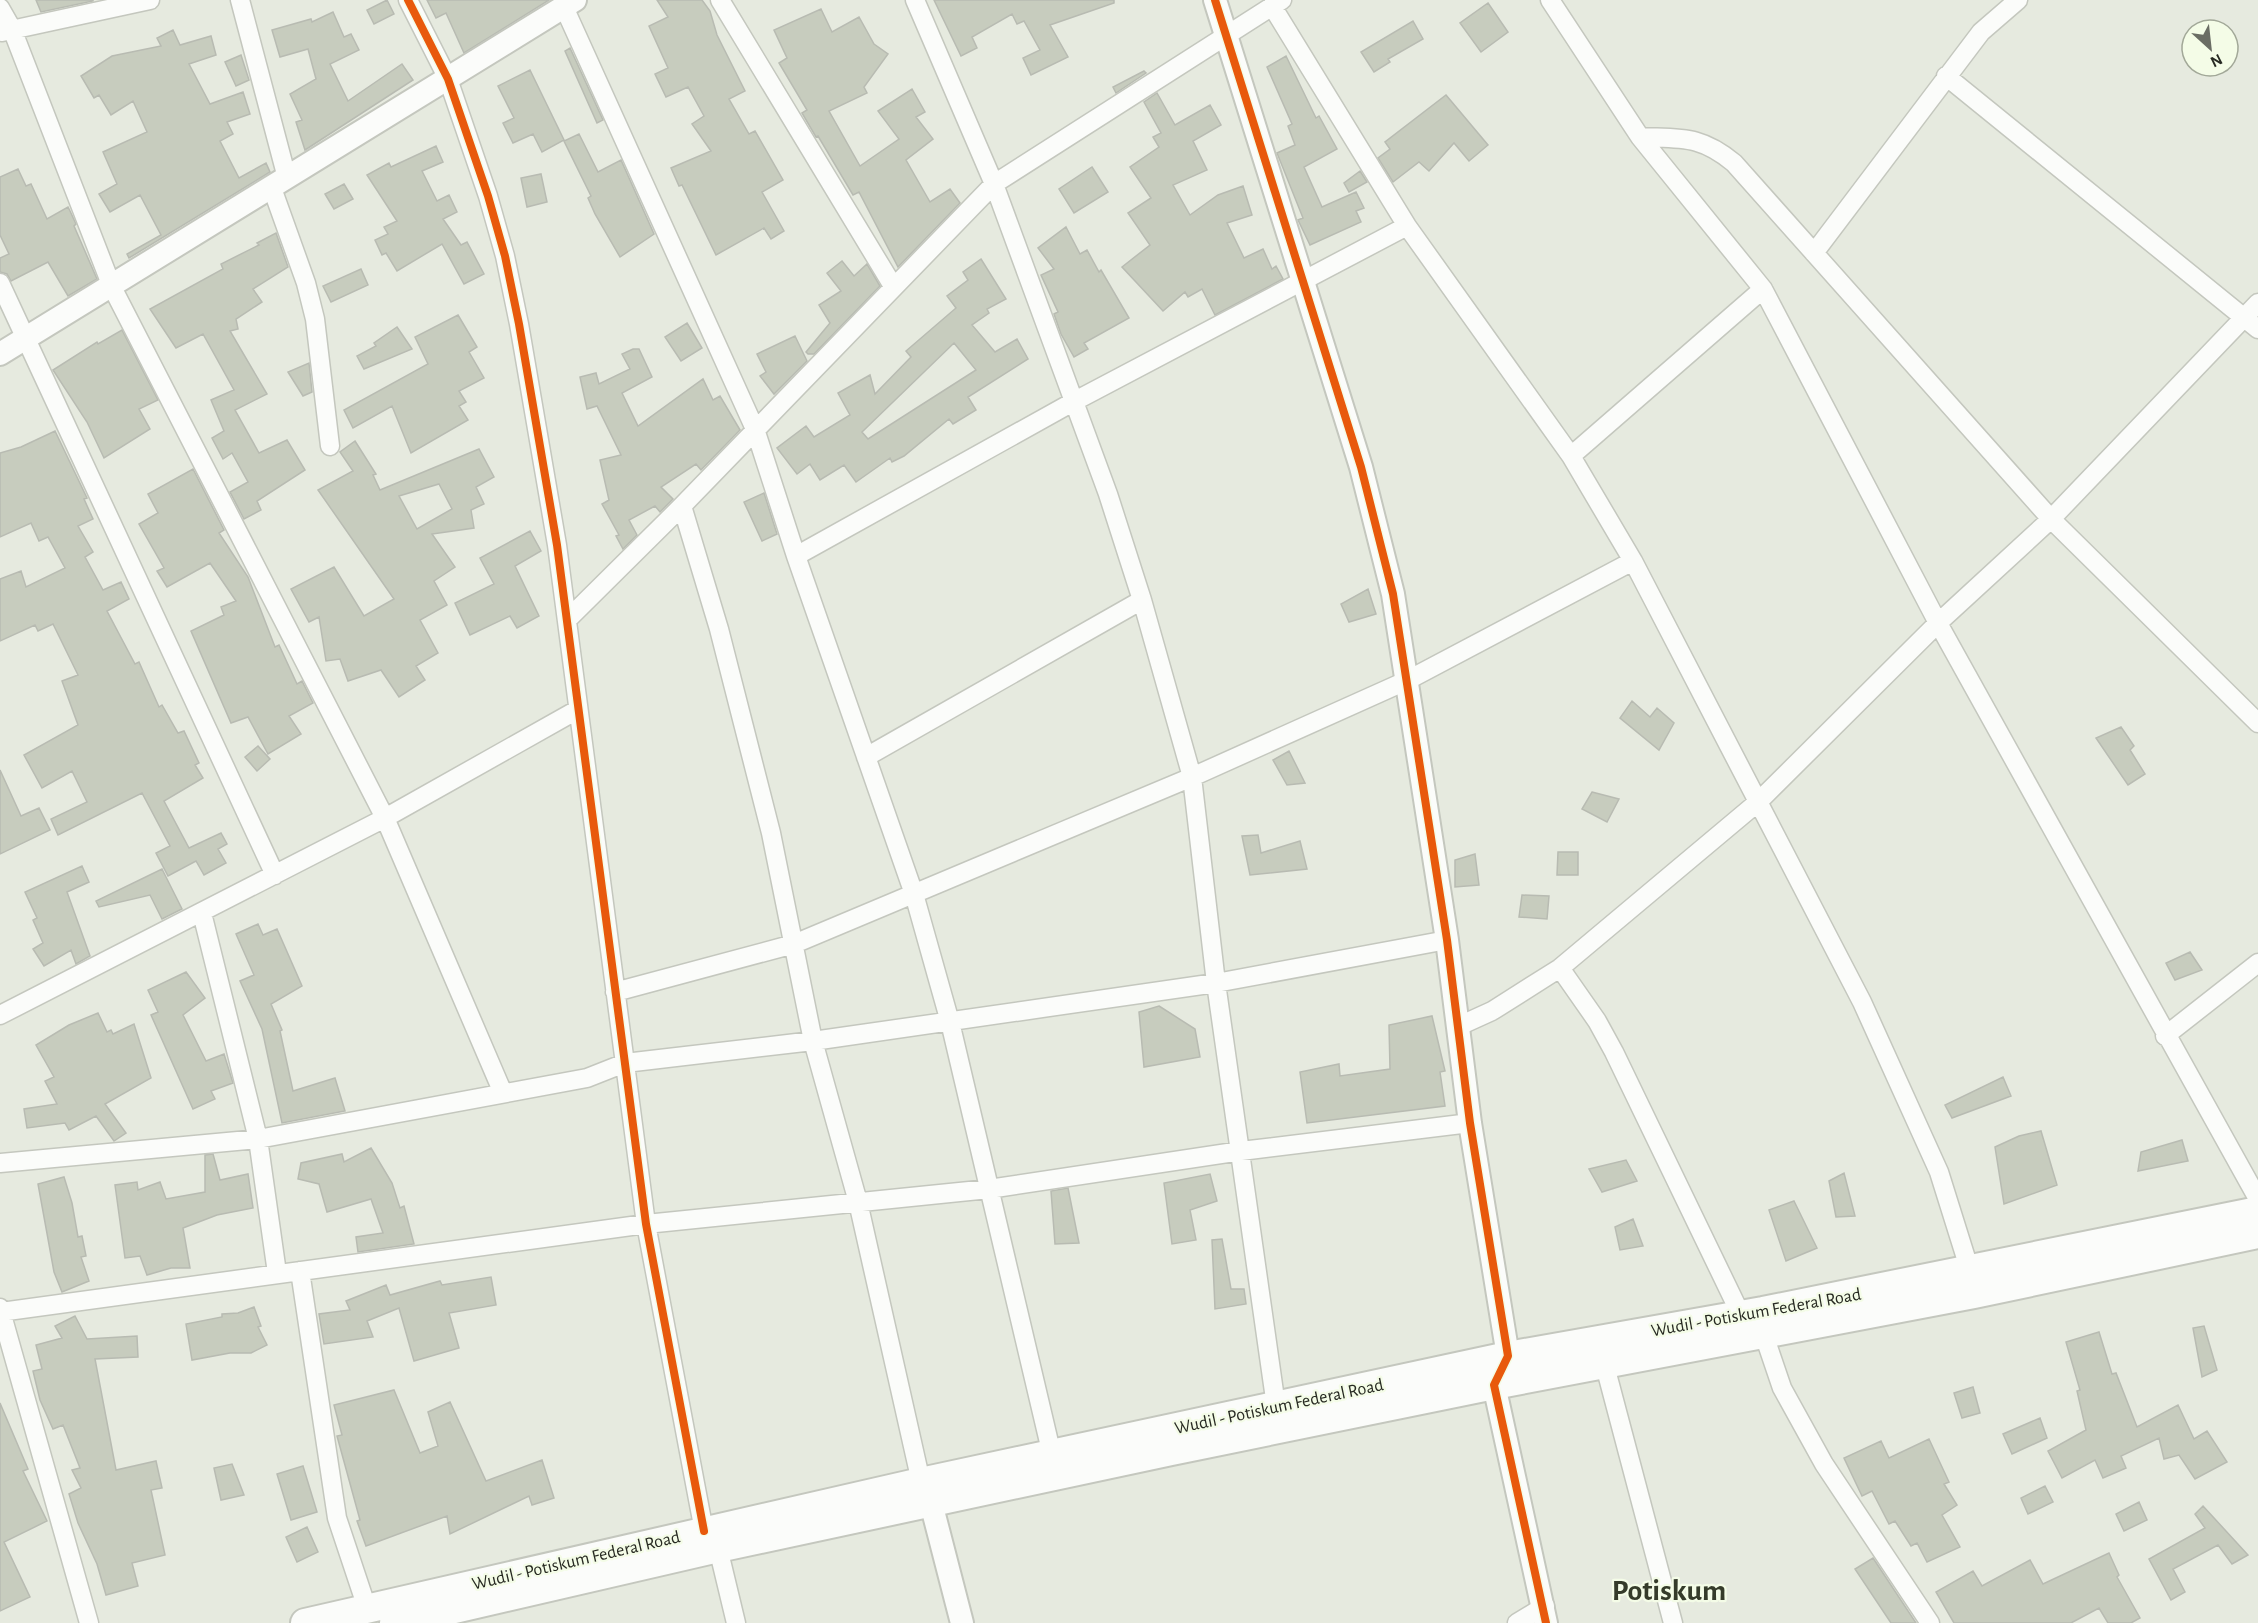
<svg xmlns="http://www.w3.org/2000/svg" width="2258" height="1623" viewBox="0 0 2258 1623" font-family="'Alegreya Sans',sans-serif">
<style>
.building{fill:#c7ccbe;stroke:#b8bbb2;stroke-width:1.5;fill-rule:evenodd}
.lines{fill:none;stroke-linecap:round;stroke-linejoin:round}
.minor-casing{stroke:#c4c7be;stroke-width:21}
.tertiary-casing{stroke:#c4c7be;stroke-width:26}
.primary-casing{stroke:#c4c7be;stroke-width:32}
.minor{stroke:#fbfcfa;stroke-width:18}
.tertiary{stroke:#fbfcfa;stroke-width:22}
.primary{stroke:#fbfcfa;stroke-width:28}
.cycleway-casing{stroke:#f4fce7;stroke-width:11}
.cycleway{stroke:#e8590c;stroke-width:8}
.labels{text-anchor:middle;stroke-width:4.5;stroke-linejoin:round;paint-order:stroke}
.street-label{font-size:18px;fill:#272a22;stroke:#f4fce7}
.town-label{font-size:30px;font-weight:bold;fill:#353b2a;stroke:#f4fce7}
</style>
<rect width="100%" height="100%" fill="#e6eadf"/>
<path class="building" d="M36,0h57v1l-52,11z
M387,0l7,14 -20,10 -7,-14z
M427,0h122l-85,53 -18,-40 -10,5z
M657,0h45l8,11 7,24 28,56 -16,8 20,35 6,-3 28,49 -21,12 22,39 -13,8 -7,-11 -48,27 -34,-70 -3,1 -8,-18 40,-17 -19,-27 12,-8 -16,-29 -22,10 -11,-23 13,-6 -19,-42 19,-9z
M934,0h180v3l-64,22 18,32 -37,18 -8,-17 17,-8 -16,-29 -7,3 -5,-10 -40,23 5,11 -16,8z
M1488,3l20,29 -27,20 -21,-29z
M821,9l11,23 27,-15 15,27 14,10 -24,33 3,6 -38,18 31,55 39,-27 -21,-28 34,-22 13,23 -9,5 17,22 -27,21 24,42 20,-13 10,14 -62,64 -39,-75 -6,3 -35,-59 -2,1 -14,-24 5,-3 -28,-47 8,-5 -13,-28z
M333,12l11,25 7,-3 8,16 -29,14 18,37 54,-37 11,16 -108,70 -9,-28 6,-2 -12,-26 26,-15 -8,-30 -28,8 -8,-27 39,-11 1,3z
M1413,21l10,18 -35,20 2,3 -16,10 -13,-20z
M173,30l7,15 31,-9 5,19 -27,9 21,40 33,-12 7,22 -23,8 6,12 -13,7 19,37 27,-15 4,9 -141,86 -2,-4 34,-19 -21,-40 -30,17 -11,-18 18,-10 -14,-32 44,-20 -14,-31 -22,14 -12,-20 -5,3 -13,-22 31,-20 49,-10 -4,-8z
M570,48l33,72 -6,3 -32,-72z
M241,55l8,25 -13,6 -11,-24z
M1286,56l30,62 3,-2 18,33 -33,18 18,40 34,-15 8,16 -8,3 5,11 -51,23 -12,-25 5,-2 -26,-65 18,-8 -7,-19 4,-2 -25,-57z
M530,70l34,70 -22,12 -9,-18 -20,9 -10,-20 11,-5 -16,-32z
M1144,71l2,2 -30,20 -3,-6z
M1157,93l18,32 35,-20 11,20 -28,16 14,29 -34,15 17,30 28,-20 25,-9 9,29 -25,8 17,35 19,-9 9,20 4,-3 7,13 -68,36 -13,-26 -14,8 -3,-5 -22,19 -41,-44 28,-22 -22,-32 23,-15 -21,-31 29,-20 -6,-10 8,-4 -17,-31z
M1446,95l42,50 -19,16 -15,-18 -25,28 -10,-9 -26,20 -15,-24 12,-9 -5,-7z
M579,134l19,38 23,-12 33,74 -34,23 -25,-43 -7,-16 3,-2 -27,-55z
M436,146l7,16 -21,9 15,30 12,-6 8,17 -14,7 18,26 6,-3 17,32 -20,10 -22,-40 -45,27 -11,-18 -4,2 -7,-15 13,-6 -4,-7 13,-6 -30,-46 22,-12 2,4z
M1092,167l16,25 -34,21 -15,-24z
M18,169l8,17 5,-2 16,35 21,-12 2,4 6,13 -2,2 23,53 -29,17 -20,-34 -37,19 -4,-7 -7,-2v-14l9,-4 -9,-19v-58z
M1360,171l7,11 -18,10 -5,-9z
M541,174l6,28 -20,5 -6,-29z
M344,184l9,15 -19,10 -9,-15z
M1066,227l14,27 7,-4 12,22 2,-2 28,48 -45,25 4,6 -14,8 -13,-23 -7,-20 4,-2 -17,-37 13,-6 -16,-21z
M276,233l12,34 -35,22 9,13 -26,17 2,10 -8,2 37,63 -32,16 24,43 28,-13 18,30 -48,31 4,9 -17,9 -14,-27 18,-10 -16,-29 -9,6 -11,-21 12,-7 -13,-31 23,-10 -31,-56 -27,14 -26,-39 73,-40 -2,-5 38,-19 -2,-2z
M981,259l25,40 -19,10 2,4 -17,12 23,27 22,-13 11,20 -60,38 8,13 -23,14 -4,-5 -45,37 -12,6 -2,-4 -34,24 -12,-17 -24,15 -10,-16 -13,10 -20,-26 29,-22 8,11 36,-22 -12,-22 32,-18 5,19 36,-37 -5,-6 50,-43 -9,-12 21,-16 -5,-8zM954,343l22,27 -108,69 -6,-7z
M842,261l12,15 13,-12 13,22 -66,68h-6l-2,-2 24,-29 -11,-18 22,-14 -14,-18z
M361,269l7,16 -37,17 -8,-16z
M458,315l19,32 -8,5 15,26 -25,13 7,11 -7,4 9,14 -57,33 -19,-47 -39,22 -9,-18 84,-46 -13,-27z
M687,323l15,25 -21,13 -16,-24z
M397,327l15,22 -48,20 -7,-13 19,-10 -2,-3z
M122,330l36,70 -19,9 11,20 -46,29 -17,-36 -34,-52 44,-28 1,2z
M795,336l12,25 -33,33 -14,-18 6,-4 -9,-18z
M633,349h6l13,28 -30,16 16,33 65,-47 10,21 7,-4 20,34 -39,40 -5,-6 -35,23 12,12 -13,13 -5,-6 -26,14 8,15 -14,14 -7,-13 3,-1 -17,-31 7,-4 -9,-40 21,-5 -24,-49 -10,3 -7,-32 16,-4 3,11 31,-15 -8,-15z
M309,363l3,29 -9,4 -15,-24z
M55,431l32,67 -3,1 9,20 -15,7 15,26 -8,5 18,33 18,-8 8,17 -22,12 28,53 4,-2 20,45 3,-2 16,28 6,-2 15,32 -4,2 8,13 -39,23 25,47 32,-15 6,11 -9,5 8,14 -22,12 -8,-14 -28,15 -12,-23 14,-7 -28,-53 -84,42 -7,-16 36,-17 -15,-31 -30,17 -18,-33 54,-30 -16,-44 16,-6 -25,-51 -15,7 -3,-6 -35,16v-62l21,-8 5,16 39,-19 -17,-31 -9,4 -8,-18 -31,14v-84l21,-6z
M355,441l21,33 -3,1 7,15 99,-41 15,28 -18,10 8,17 -13,6 3,18 -42,6 23,33 -21,14 13,24 -27,15 18,33 -22,13 9,14 -26,17 -18,-27 -33,11 -8,-22 -14,2 -7,-44 -10,5 -18,-33 43,-22 30,49 30,-17 -76,-109 35,-19 -13,-19zM439,484l13,25 -35,20 -18,-33z
M193,469l31,61 -5,3 29,44 27,70 4,-2 18,39 5,-3 11,22 -24,13 12,18 -33,20 -20,-37 -17,6 -40,-92 33,-16 -3,-8 15,-6 -26,-38 -43,24 -10,-16 7,-3 -25,-44 19,-11 -10,-19z
M764,493l13,41 -15,7 -18,-39z
M530,531l11,20 -26,15 24,50 -22,12 -7,-12 -40,19 -15,-32 39,-19 -14,-26z
M1368,589l8,25 -27,8 -8,-18z
M1632,701l18,16 7,-9 17,15 -15,27 -39,-32z
M2121,727l13,19 -4,4 15,24 -17,11 -32,-47z
M258,746l12,13 -13,12 -12,-14z
M1289,751l16,32 -18,2 -14,-25z
M0,770l21,46 18,-8 11,22 -50,24z
M1592,792l27,7 -12,23 -25,-13z
M1258,835l3,18 39,-12 7,28 -57,6 -8,-39z
M1558,852h20v23h-21z
M1475,854l4,31 -24,2v-27z
M82,866l7,16 -22,10 23,64 -14,8 -5,-14 -27,16 -11,-17 10,-6 -10,-23 4,-2 -12,-26z
M162,869l20,40 -20,10 -12,-24 -51,12 -3,-6z
M1522,895l27,1 -2,23 -28,-2z
M258,924l5,11 14,-6 25,57 -31,18 11,26 -2,1 13,60 42,-13 10,33 -63,12 -20,-94 -22,-48 14,-6 -18,-41z
M2190,952l12,18 -27,10 -9,-17z
M186,972l19,26 -22,17 23,46 18,-7 9,29 -22,8 4,8 -22,10 -42,-94 7,-3 -10,-22z
M1159,1006l36,23 5,28 -56,10 -5,-55z
M98,1013l9,19 4,-2 2,4 21,-10 17,54 -46,26 21,29 -12,8 -18,-25 -27,14 -4,-7 -38,5 -3,-19 33,-5 -12,-23 9,-4 -18,-32 33,-20z
M1432,1016l13,55 -5,1 5,34 -138,17 -7,-51 39,-8 1,12 50,-7 -1,-44z
M2003,1077l8,19 -59,22 -7,-13z
M2041,1131l16,54 -53,19 -9,-57 24,-11z
M2182,1140l6,21 -50,10 3,-19z
M371,1148l21,35 8,25 4,-2 10,38 -56,8 -2,-15 27,-4 -12,-34 -44,13 -8,-28 -21,-5 3,-16 41,-9 2,8z
M213,1154l7,26 28,-6 5,34 -36,7 -34,13 7,40h-19l-24,7 -7,-19 -15,2 -10,-73 22,-3 1,8 22,-8 6,17 39,-7v-37z
M1626,1160l11,21 -35,11 -13,-23z
M1844,1173l11,43 -19,1 -7,-36z
M1210,1174l7,27 -27,9 6,30 -24,4 -8,-61z
M64,1177l8,26 6,34 4,-1 4,20 -5,1 8,24 -27,11 -8,-20 -16,-88z
M1068,1188l11,55 -24,1 -4,-53z
M1794,1201l23,47 -31,13 -17,-51z
M1633,1219l10,27 -23,4 -5,-23z
M1222,1239l9,50h13l2,15 -31,5 -3,-69z
M491,1277l5,28 -47,8 10,35 -45,13 -15,-53 -32,13 6,16 -49,7 -5,-30 31,-4 -4,-9 40,-16 4,10 50,-14 2,4z
M254,1307l7,19 -3,1 9,18 -16,8h-21l-38,7 -6,-36 36,-7v-3l16,-1z
M75,1316l12,23 50,-3 1,21 -43,2 21,111 40,-9 6,27 -11,2 14,65 -33,8 6,23 -32,9 -9,-31 -19,-41 -9,-29 12,-6 -9,-18 8,-2 -17,-43 -10,4 -13,-29 -7,-29 9,-2 -6,-24 26,-7 -7,-12z
M2204,1326l13,44 -15,7 -9,-49z
M2099,1332l13,42 4,-1 21,54 41,-22 16,34 13,-8 20,31 -32,17 -16,-24 -15,4 -5,-21 -38,18 5,12 -23,10 -8,-18 -33,18 -14,-27 38,-21 -9,-39 3,-1 -14,-48z
M1973,1387l7,26 -18,5 -8,-25z
M394,1390l26,63 18,-7 -10,-34 22,-10 36,79 56,-21 12,38 -22,7 -3,-9 -79,38 -3,-18 -81,30 -9,-25 3,-1 -23,-84 5,-1 -8,-30z
M0,1403l28,66 -5,2 24,50 -43,21 26,55 -30,14z
M2040,1418l7,20 -35,16 -9,-20z
M1929,1439l20,43 -5,2 13,21 -15,10 18,32 -33,15 -10,-19 -6,3 -16,-25 -6,3 -17,-33 -10,5 -18,-38 37,-17 8,17z
M232,1464l12,31 -23,5 -7,-32z
M303,1466l14,46 -26,8 -14,-46z
M2045,1486l8,16 -25,12 -7,-16z
M2139,1502l8,18 -23,11 -8,-17z
M2203,1506l45,49 -16,9 -14,-19 -45,24 12,23 -14,8 -22,-41 56,-31 -10,-14z
M307,1527l11,25 -21,10 -11,-25z
M2109,1553l10,22 -2,2 23,41 -9,5h-23l-9,-15 -28,15h-117l-18,-31 37,-21 9,15 48,-26 13,24z
M1873,1558l43,65h-25l-36,-54z"/>
<g class="lines">
<g class="minor-casing">
<path id="minor" d="M240,0l47,178
M408,0l40,79 40,117 17,60 14,68 38,221 89,679 58,307
M720,0l173,286
M915,0l79,184 114,310 34,106 50,177 24,206 60,423
M1550,0l90,137 123,152 175,334 320,576
M1272,6l135,220 164,230 62,105 229,441 77,170 31,99
M564,7l191,422 41,127 118,338 36,128 102,433
M0,8l12,21 100,258 273,531 118,275
M2,32l148,-32
M1946,76l312,253
M1640,137c42,2 60,-2 94,26l317,356 207,204
M272,188l34,95 9,36 15,127
M1814,253l167,-221 37,-32
M0,283l275,592
M1571,456l192,-167
M682,506l37,123 52,204 42,208 45,161 63,280
M796,556l277,-154 334,-176
M567,620l115,-114 312,-322 288,-184
M866,757l276,-157
M202,913l56,226 19,134
M1560,968l37,53 17,31 127,263
M615,992l179,-48 398,-167 216,-97 225,-119
M0,1015l385,-197 192,-108
M1459,1026l33,-15 68,-43 198,-166 180,-179 113,-104 207,-216
M2165,1036l93,-73
M0,1163l258,-24 329,-61 38,-15 188,-22 403,-58 231,-43
M300,1271l37,247 30,90
M0,1308l89,315
M0,1312l646,-88 343,-35 252,-38 229,-28
M1764,1335l18,53 42,76 106,159
M1605,1366l68,257
M718,1548l18,75
M1517,1623l28,-17"/>
</g>
<g class="tertiary-casing">
<path id="tertiary" d="M1215,0l146,467 32,127 54,346 23,183 38,233 -14,29 52,238
M0,354l575,-354
M931,1503l31,120"/>
</g>
<g class="primary-casing">
<path id="primary" d="M305,1623l616,-141 587,-126 255,-45 495,-100
M394,1623l324,-75 453,-97 323,-66 480,-91 284,-60"/>
</g>
<use href="#minor" class="minor"/>
<use href="#tertiary" class="tertiary"/>
<use href="#primary" class="primary"/>
<g class="cycleway-casing">
<path id="cycleway" d="M408,0l40,79 40,117 17,60 14,68 38,221 89,679 58,307
M1215,0l146,467 32,127 54,346 23,183 38,233 -14,29 52,238"/>
</g>
<use href="#cycleway" class="cycleway"/>
</g>
<g class="labels">
<g class="street-label">
<text transform="translate(1756 1312) rotate(-10)" y="6">Wudil - Potiskum Federal Road</text>
<text transform="translate(1279 1406) rotate(-12)" y="6">Wudil - Potiskum Federal Road</text>
<text transform="translate(576 1560) rotate(-13)" y="6">Wudil - Potiskum Federal Road</text>
</g>
<g class="town-label">
<text x="1669" y="1600">Potiskum</text>
</g>
</g>
<g transform="translate(2210 48) rotate(153)"><circle r="28" fill="#f4fce7" stroke="#a2a898" stroke-width="1.5"/>
<path d="M0-4.5L10 22L0 15L-10 22Z" fill="#6a6d64"/>
<text y="-9" font-size="16" font-weight="bold" text-anchor="middle" fill="#272a22">N</text>
</g>
</svg>
